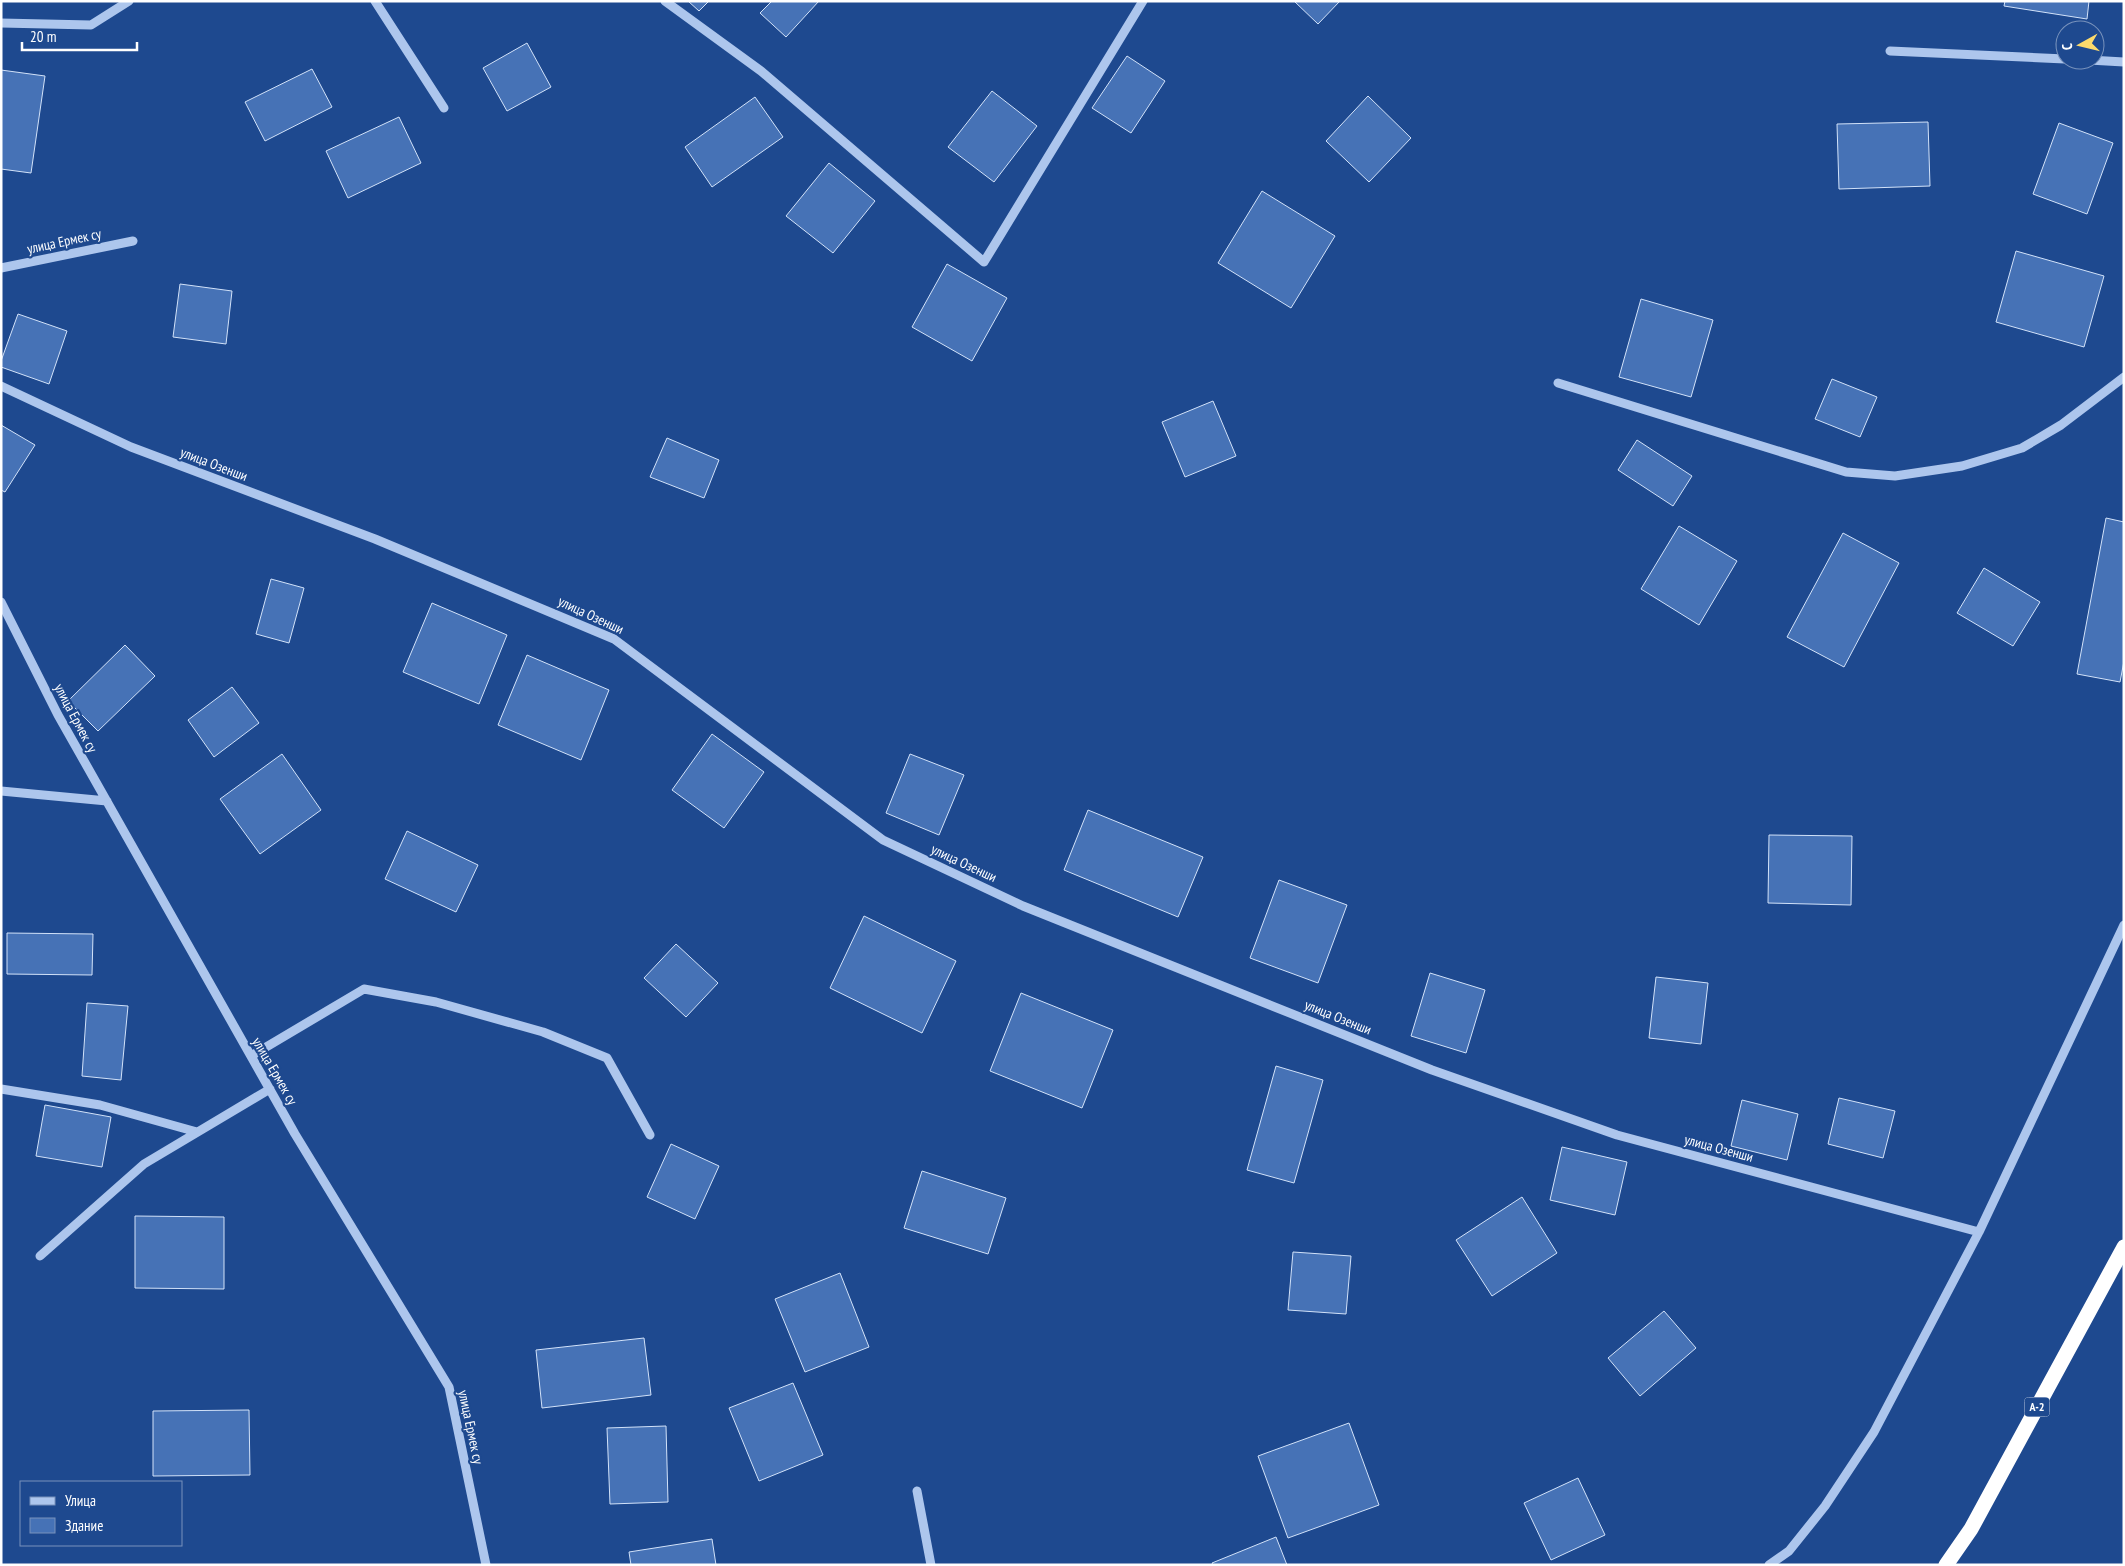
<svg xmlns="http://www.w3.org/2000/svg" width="2125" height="1566" viewBox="0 0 2125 1566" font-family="'PT Sans Narrow',sans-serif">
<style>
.building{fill:#4672b6;stroke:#d2e2f9}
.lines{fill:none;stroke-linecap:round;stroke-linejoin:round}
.minor{stroke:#adc6ed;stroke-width:9}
.highway{stroke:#fff;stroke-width:15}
.labels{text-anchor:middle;stroke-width:4.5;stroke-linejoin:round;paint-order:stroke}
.shield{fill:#1e498f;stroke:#bcc8dd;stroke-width:1}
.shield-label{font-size:12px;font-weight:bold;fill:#fff}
.street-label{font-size:14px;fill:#fff;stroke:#1e498f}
</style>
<rect width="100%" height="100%" fill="#1e498f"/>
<path class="building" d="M688,1h21l-10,10z
M772,1h47l-33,36 -26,-24z
M1294,1h46l-22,23z
M2005,1h84l-2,18 -83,-13z
M527,43l24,44 -44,24 -24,-43z
M1127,56l38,25 -34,52 -39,-25z
M312,69l20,38 -67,34 -20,-39z
M1,70l44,6 -14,97 -30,-4z
M992,91l45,35 -43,56 -46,-35z
M1368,96l43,42 -42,44 -43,-41z
M755,97l28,40 -71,50 -27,-40z
M399,117l22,46 -73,35 -22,-47z
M1928,122l2,64 -91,3 -2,-65z
M2059,123l54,20 -26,71 -54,-20z
M829,163l46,38 -42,52 -47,-37z
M1262,191l73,45 -44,72 -73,-45z
M2016,251l88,25 -20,71 -88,-25z
M947,264l60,34 -35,63 -60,-34z
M180,284l52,7 -6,53 -53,-7z
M1641,299l72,21 -22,77 -72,-20z
M18,314l49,17 -18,53 -48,-17v-6z
M1832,379l45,18 -17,40 -45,-18z
M1213,401l23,55 -51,21 -23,-55z
M1,425l34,20 -30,47 -4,-2z
M667,438l52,22 -15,38 -54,-21z
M1637,440l55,36 -19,30 -55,-36z
M2106,518l18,4v139l-4,21 -43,-8z
M1679,526l58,35 -38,64 -58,-36z
M1843,533l56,30 -55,104 -57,-30z
M1984,568l56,34 -27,44 -56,-33z
M271,579l33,9 -15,55 -33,-9z
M432,603l75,32 -28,69 -76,-32z
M125,645l30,31 -57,55 -30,-30z
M527,655l82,35 -28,70 -83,-35z
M232,687l27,36 -45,34 -26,-37z
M712,734l52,38 -40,56 -52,-38z
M282,754l39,56 -61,44 -40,-55z
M910,754l54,21 -25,60 -53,-22z
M1088,810l115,47 -25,60 -114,-47z
M407,831l71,34 -22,47 -71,-33z
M1769,835l83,1 -1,69 -83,-2z
M1279,880l68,25 -29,78 -68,-25z
M864,916l92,45 -34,72 -92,-45z
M7,933l86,1 -1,41 -85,-1z
M676,944l42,39 -32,34 -42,-39z
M1430,973l55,17 -19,63 -55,-17z
M1656,977l52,6 -7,61 -52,-6z
M1021,993l92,37 -31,78 -92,-37z
M87,1003l41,3 -7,74 -39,-4z
M1276,1066l47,14 -29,103 -47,-13z
M1839,1098l56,13 -12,47 -55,-14z
M1742,1100l56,14 -11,46 -56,-14z
M45,1105l66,12 -9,50 -66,-11z
M671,1144l48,22 -24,53 -48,-22z
M1562,1147l65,15 -12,53 -65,-15z
M922,1171l84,27 -18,56 -84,-26z
M1522,1197l35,56 -65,43 -36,-56z
M135,1216l89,1v72l-89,-1z
M1293,1252l58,4 -5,58 -58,-4z
M840,1273l29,74 -64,25 -30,-73z
M1664,1311l32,37 -56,48 -32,-38z
M644,1338l7,57 -109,13 -6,-58z
M793,1383l30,72 -64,26 -30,-73z
M249,1410l1,65 -97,1v-65z
M1349,1423l30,82 -91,33 -30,-82z
M666,1426l2,76 -58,2 -3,-76z
M1578,1478l27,57 -54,25 -27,-57z
M1276,1537l11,28h-74l-1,-2z
M712,1539l4,26h-85l-2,-13z"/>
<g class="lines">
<path class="minor" d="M375,1l69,107
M665,1l96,70 223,191 159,-261
M1,23l90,2 38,-24
M1890,51l175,8
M2089,60l35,2
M1,268l132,-27
M1558,383l288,89 49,4 67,-10 60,-18 39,-23 63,-48
M1,386l130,61 244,92 239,100 269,201 140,66 409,164 185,65 362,97
M1,602l57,113 237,419 154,253 37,178
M1,791l106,10
M251,1056l113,-67 72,13 107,30 64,26 43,77
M1,1089l99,16 97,27
M40,1256l104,-92 126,-75
M917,1491l14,74
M1769,1565l20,-14 36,-45 49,-74 105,-200 145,-307"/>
<path class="highway" d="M1946,1565l25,-36 153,-282"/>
</g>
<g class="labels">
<rect class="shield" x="2024.5" y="1397.5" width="25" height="19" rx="4"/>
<g class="shield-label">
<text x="2037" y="1411">A-2</text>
</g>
<g class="street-label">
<text transform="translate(64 241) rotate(-12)" y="5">улица Ермек су</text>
<text transform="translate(214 464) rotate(21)" y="5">улица Озенши</text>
<text transform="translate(591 615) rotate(25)" y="5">улица Озенши</text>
<text transform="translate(76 718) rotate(62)" y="5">улица Ермек су</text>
<text transform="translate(964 863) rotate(25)" y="5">улица Озенши</text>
<text transform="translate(1338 1017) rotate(22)" y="5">улица Озенши</text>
<text transform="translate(275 1071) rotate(60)" y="5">улица Ермек су</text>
<text transform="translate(1719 1148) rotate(15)" y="5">улица Озенши</text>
<text transform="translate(471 1427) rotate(78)" y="5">улица Ермек су</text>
</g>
</g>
<rect width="2125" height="1566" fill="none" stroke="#ffffff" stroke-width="5"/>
<rect x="20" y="1481" width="162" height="65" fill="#1e498f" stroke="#7892bc"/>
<rect x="30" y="1497" width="25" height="8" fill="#adc6ed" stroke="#7892bc"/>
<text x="65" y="1506" font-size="15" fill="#ffffff">Улица</text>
<rect x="30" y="1518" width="25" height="15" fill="#4672b6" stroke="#7892bc"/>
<text x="65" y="1531" font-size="15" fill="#ffffff">Здание</text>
<g transform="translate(2080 45) rotate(262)"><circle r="24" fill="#1e498f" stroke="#7892bc"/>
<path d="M0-4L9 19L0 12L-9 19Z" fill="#fcda6c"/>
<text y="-8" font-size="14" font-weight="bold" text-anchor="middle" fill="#ffffff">С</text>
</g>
<path d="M22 42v8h115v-8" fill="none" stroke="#ffffff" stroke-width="2.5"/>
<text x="30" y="42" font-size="15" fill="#ffffff" stroke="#1e498f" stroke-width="4" paint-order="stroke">20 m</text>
</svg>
